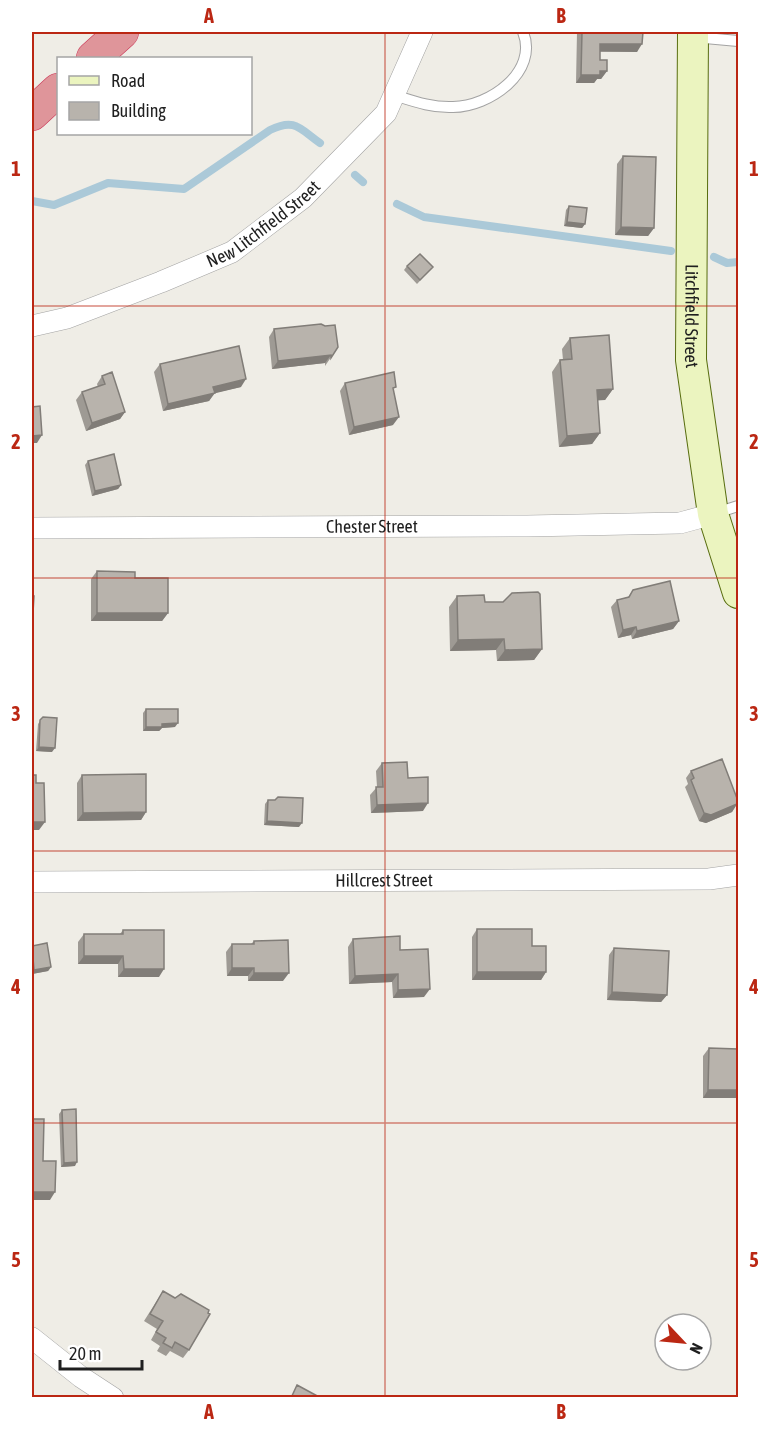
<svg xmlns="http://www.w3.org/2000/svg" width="770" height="1429" viewBox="0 0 770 1429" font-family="'Asap Condensed',sans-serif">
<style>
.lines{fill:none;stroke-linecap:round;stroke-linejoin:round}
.stream{stroke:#abc9d8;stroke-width:8}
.lane-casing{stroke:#a3a3a3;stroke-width:12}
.street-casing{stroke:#a3a3a3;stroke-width:22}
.secondary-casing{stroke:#586d0f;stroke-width:32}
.highway-casing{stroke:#cb3657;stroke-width:34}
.lane{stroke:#fff;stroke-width:10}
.street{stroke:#fff;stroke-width:21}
.secondary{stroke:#ebf4bf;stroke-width:30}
.highway{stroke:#df959a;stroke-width:33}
.wall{fill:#9e9a94}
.shaded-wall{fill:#817d78}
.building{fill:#b8b3ac;stroke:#817d78;stroke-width:1.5}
.grid{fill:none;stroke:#bb2713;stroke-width:1.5;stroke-opacity:0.55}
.labels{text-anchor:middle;stroke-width:4.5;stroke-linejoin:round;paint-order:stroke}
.street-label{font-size:18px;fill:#1f1f1f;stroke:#fff}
.neatline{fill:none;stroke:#bb2713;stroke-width:2}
.grid-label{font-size:20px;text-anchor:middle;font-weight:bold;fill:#bb2713}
</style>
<rect width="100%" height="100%" fill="#efede6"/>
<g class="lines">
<path class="stream" d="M355,175l8,7
M32,201l22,4 54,-22 76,6 86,-59c25,-12 29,-2 50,13
M397,204l27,13 247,34
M714,257l13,6 11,-1"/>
<g class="lane-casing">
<path id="lane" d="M694,37l44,4
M394,95c19,6 38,13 59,12 36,0 86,-35 70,-75
M716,513l22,-7"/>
</g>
<g class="street-casing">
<g id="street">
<path id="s1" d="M32,326l35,-8 94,-36 71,-30 71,-54 83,-85 36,-81"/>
<path id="s2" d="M32,528l495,-2 153,-3 33,-9"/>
<path id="s3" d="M32,882l677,-3 29,-4"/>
<path d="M32,1338l49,39 32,21"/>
</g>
</g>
<g class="secondary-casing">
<g id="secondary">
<path id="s4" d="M693,32l-2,328 22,154 25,79"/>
</g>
</g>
<g class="highway-casing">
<path id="highway" d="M93,58l29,-26
M32,114l26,-24"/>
</g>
<use href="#lane" class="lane"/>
<use href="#street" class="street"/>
<use href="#secondary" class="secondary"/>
<use href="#highway" class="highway"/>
</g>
<path class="wall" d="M577,32h66l-6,20h-37v8l7,11 -6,8h-4l-3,4h-18z
M623,156l31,72 -6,8 -33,-1 2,-71z
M569,206l16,18 -3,4 -18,-2 2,-16z
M407,266l26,1 -16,17 -13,-14z
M274,329l64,18 -13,19v-3l-53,6 -3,-32z
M570,338l43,51 -8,11h-8l3,33 -8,11 -33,3 -7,-75 8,-12h3l-1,-11z
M160,364l81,23 -27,6 -5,8 -46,10 -9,-39z
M102,376l23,36 -5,7 -34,12 -10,-31 6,-8 16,-5 -1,-3z
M345,383l48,8v34l-44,10 -9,-44z
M88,461l33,24 -3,4 -26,7 -7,-31z
M97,571l38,7 33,35 -6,8h-71v-42z
M633,590l46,31 -6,8 -41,10 -1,-4 -13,3 -7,-31 6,-7 11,-3z
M457,596l28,6 57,47 -8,11 -37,1 -1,-11 -46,1 -1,-44z
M146,709l29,18 -13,1 -3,3h-16v-18z
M43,717l9,35 -16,-1 2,-27z
M382,763l26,15 15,33 -52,2 -1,-18 7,-8 -1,-16z
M691,771l46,33 -5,8 -26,11 -7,-2 -14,-34 3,-3 -2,-6z
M82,775l64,37 -5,8 -64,1v-38z
M268,800h7l24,27 -35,-2 1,-21z
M477,929l69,43 -5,8h-69v-43z
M123,930l36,47h-41v-13h-40v-22l6,-8h36z
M353,939l47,11 24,47 -31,1 -1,-16 -43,2 -1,-37z
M254,941l29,40h-35v-5h-21l-1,-24 6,-8h19z
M32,946l19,21 -3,4 -16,3z
M614,948l53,47 -6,7 -54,-2 2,-45z
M738,961v21l-2,-17z
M709,1048l29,50h-35v-42z
M62,1110l13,56 -14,1 -2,-53z
M163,1291l26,59 -6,8 -13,-7 -4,5 -9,-5 3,-5 -9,-6 6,-11 -13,-8z"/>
<path class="shaded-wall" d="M600,44h42l-5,8 -43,-1z
M600,71h7l-6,8h-4l-3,4h-18l5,-8z
M567,222l18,2 -3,4 -18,-2z
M621,227l33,1 -6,8 -33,-1z
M331,355l-6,8 -53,6 6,-8z
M246,379l-5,8 -33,8 5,-8z
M613,389l-8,11 -16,1 8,-11z
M215,393l-6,8 -46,10 5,-7z
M125,412l-5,7 -34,12 6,-8z
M399,417l-6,8 -44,10 5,-8z
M600,433l-8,11 -33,3 8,-11z
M42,435l-5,8h-5v-7z
M121,485l-3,4 -26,7 3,-5z
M97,613h71l-6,8h-71z
M679,621l-6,8 -41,10 5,-8z
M636,627l-5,8 -13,3 5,-8z
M504,639l-8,11 -46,1 8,-11z
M542,649l-8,11 -37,1 8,-11z
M178,723l-3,4 -13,1 -3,3h-16l3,-4 16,-3z
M39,747l16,1 -3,4 -16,-1z
M428,803l-5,8 -52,2 6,-8z
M737,804l-5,8 -26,11 -7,-2 5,-8z
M146,812l-5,8 -64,1 6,-8z
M267,821l35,2 -3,4 -35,-2z
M32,822h13l-6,8h-7z
M84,956h39l-5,8h-40z
M51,967l-3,4 -16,3 2,-4z
M232,968h22l-6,8h-21z
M124,969h40l-5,8h-41z
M477,972h69l-5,8h-69z
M254,973h35l-6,8h-35z
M398,974l-6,8 -43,2 6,-8z
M430,989l-6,8 -31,1 5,-8z
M612,992l55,3 -6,7 -54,-2z
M708,1090h30v8h-35z
M77,1162l-2,4 -14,1 3,-4z
M32,1192h23l-5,8h-18z"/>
<path class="building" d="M582,32h61l-1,12h-42v16h7v11h-7v4h-19z
M623,156l33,1 -2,71 -33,-1z
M569,206l18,2 -2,16 -18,-2z
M420,254l13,13 -13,13 -13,-14z
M321,324l4,2 10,-1 3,22 -7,11v-3l-53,6 -4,-32z
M609,335l4,54 -16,1 3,43 -33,3 -7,-76 12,-1 -2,-21z
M239,346l7,33 -33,8 2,6 -47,11 -8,-40z
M112,372l13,40 -33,11 -10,-31 23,-8 -3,-8z
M394,372l2,15 -3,1 6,29 -45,10 -9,-44z
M40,406l2,29 -10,1v-29z
M114,454l7,31 -26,6 -7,-30z
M97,571l38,1v6h33v35h-71z
M670,581l9,40 -42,10 -1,-4 -13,3 -6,-30 12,-3 4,-7z
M538,592l2,2 2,55 -37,1 -1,-11 -46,1 -1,-44 27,-1 1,7h18l9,-9z
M32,596h2l-2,33z
M146,709h32v14l-16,1v3h-16z
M43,717l14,1 -2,30 -16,-1 1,-27z
M722,759l16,42 -1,3 -26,11 -7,-2 -13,-33 3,-2 -3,-7z
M407,762l1,16 20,-1v26l-51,2 -1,-18h7l-1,-24z
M146,774v38l-63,1 -1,-38z
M32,775h4v8h8l1,39h-13z
M278,797l25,1 -1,25 -35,-2 1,-21h7z
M477,929h55v17h14v26h-69z
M123,930h41v39h-40l-1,-13h-39v-22h39z
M400,936v14l28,-1 2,40 -32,1v-16l-43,2 -2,-37z
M288,940l1,33h-35v-5h-22v-24h22v-3z
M47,943l4,24 -17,3 -2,-24z
M614,948l55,3 -2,44 -55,-3z
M709,1048l29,1v41h-30z
M76,1109l1,53 -13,1 -2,-53z
M32,1119h12l-1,42h13l-1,31h-23z
M163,1291l12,7 6,-4 28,16 -1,3 2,1 -21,36 -14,-8 -3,6 -9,-5 3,-5 -10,-6 7,-11 -13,-7z
M297,1385l24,13h-30z"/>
<path class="grid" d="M385,32v1366M32,306h706M32,578h706M32,851h706M32,1123h706"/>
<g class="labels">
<g class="street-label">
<text dy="6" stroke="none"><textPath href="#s1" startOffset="255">New Litchfield Street</textPath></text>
<text dy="6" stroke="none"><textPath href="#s4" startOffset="284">Litchfield Street</textPath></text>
<text dy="6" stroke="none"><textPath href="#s2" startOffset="340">Chester Street</textPath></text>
<text dy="6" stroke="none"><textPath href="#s3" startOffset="352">Hillcrest Street</textPath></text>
</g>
</g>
<rect width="770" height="1429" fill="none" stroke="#ffffff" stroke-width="66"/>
<rect x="57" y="57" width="195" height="78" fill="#ffffff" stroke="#a5a5a5" stroke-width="1.5"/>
<rect x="69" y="76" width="30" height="9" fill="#ebf4bf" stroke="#a5a5a5" stroke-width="1.5"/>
<text x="111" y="87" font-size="18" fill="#1f1f1f">Road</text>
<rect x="69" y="102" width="30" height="18" fill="#b8b3ac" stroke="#a5a5a5" stroke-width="1.5"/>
<text x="111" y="117" font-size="18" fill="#1f1f1f">Building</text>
<g transform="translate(683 1342) rotate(116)"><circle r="28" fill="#ffffff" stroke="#a5a5a5" stroke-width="1.5"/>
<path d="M0-4.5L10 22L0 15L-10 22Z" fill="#bb2713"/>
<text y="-9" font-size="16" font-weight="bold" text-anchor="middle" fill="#1f1f1f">N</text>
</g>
<path d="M60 1360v9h82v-9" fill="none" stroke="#1f1f1f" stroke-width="3"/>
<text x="69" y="1360" font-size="18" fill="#1f1f1f" stroke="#ffffff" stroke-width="4.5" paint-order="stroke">20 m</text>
<rect x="33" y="33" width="704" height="1363" class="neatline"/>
<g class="grid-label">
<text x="209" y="23">A</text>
<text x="561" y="23">B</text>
<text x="16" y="176">1</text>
<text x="754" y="176">1</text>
<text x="16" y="449">2</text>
<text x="754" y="449">2</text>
<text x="16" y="721">3</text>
<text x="754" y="721">3</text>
<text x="16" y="994">4</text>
<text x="754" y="994">4</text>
<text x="16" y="1267">5</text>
<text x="754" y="1267">5</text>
<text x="209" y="1419">A</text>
<text x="561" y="1419">B</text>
</g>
</svg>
